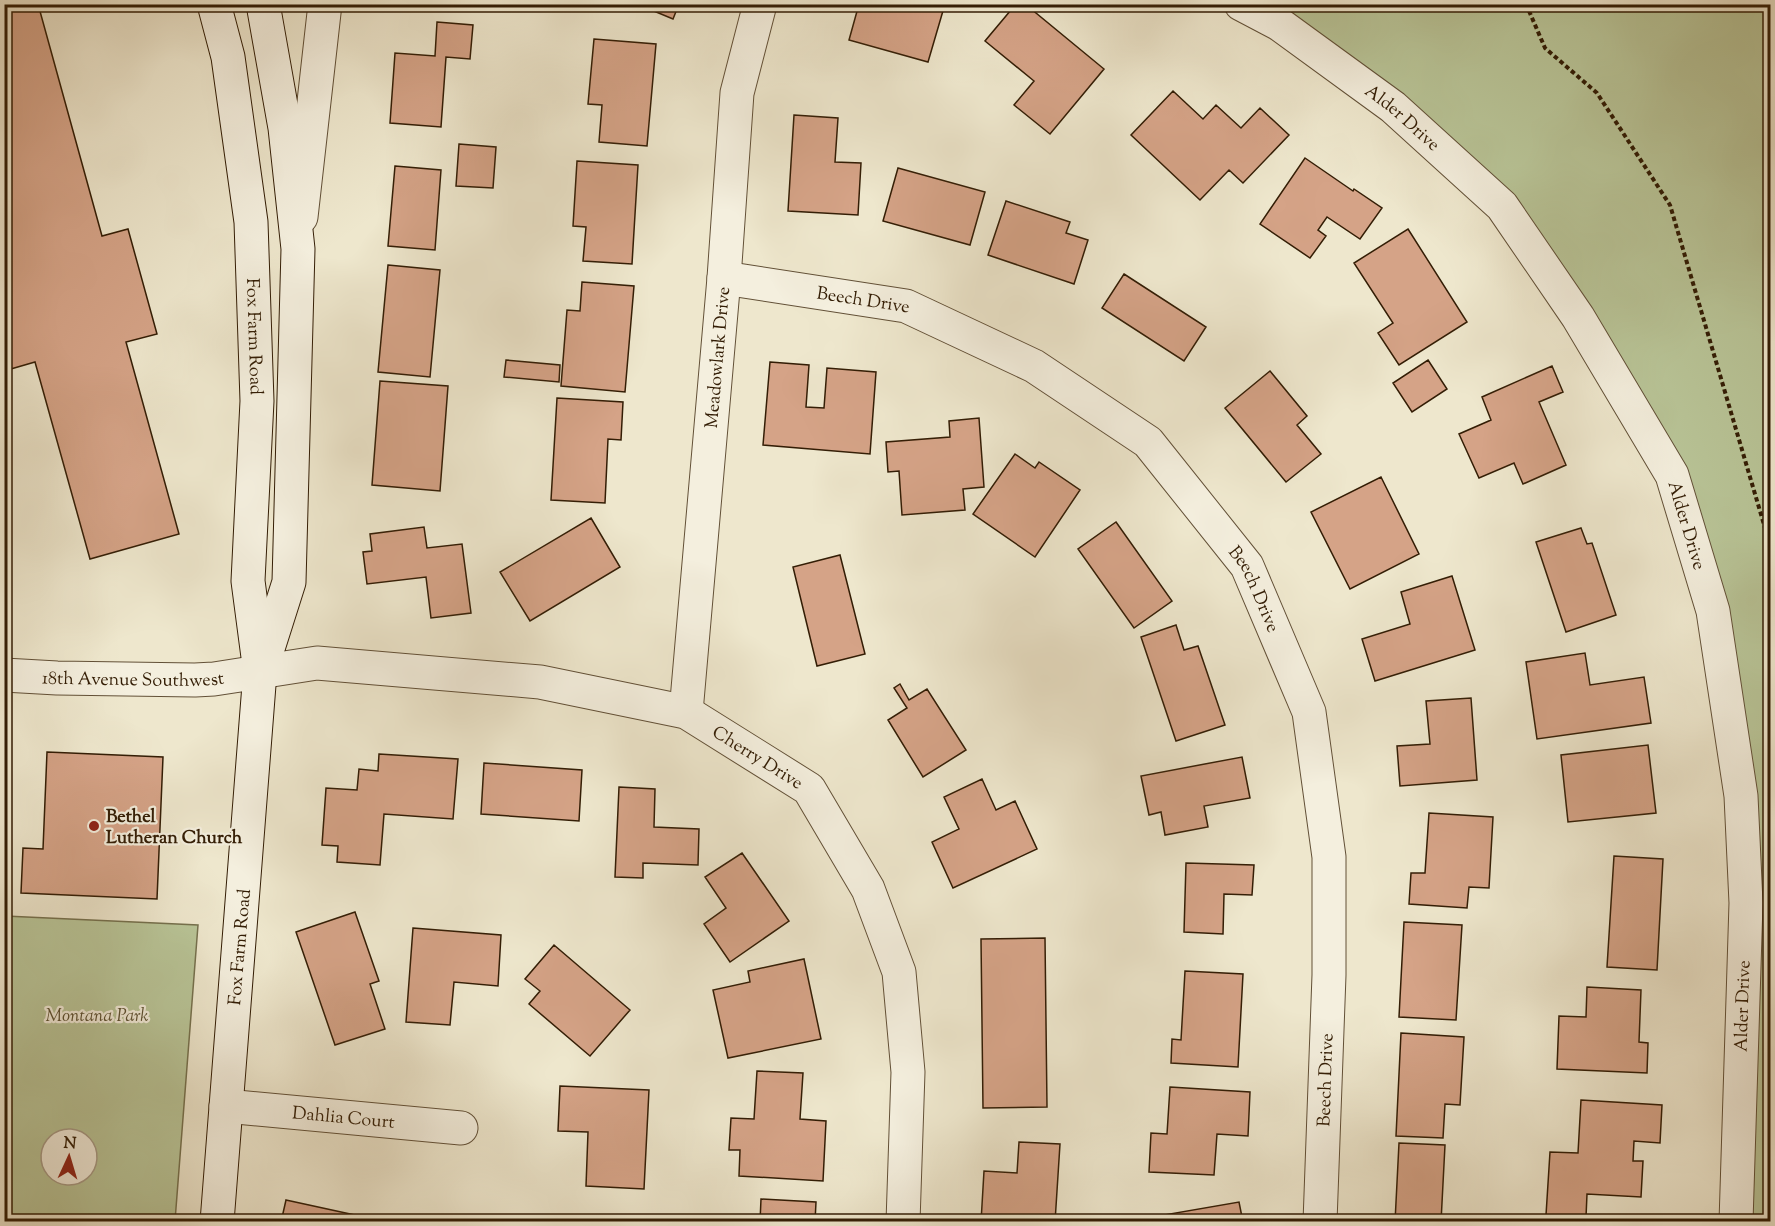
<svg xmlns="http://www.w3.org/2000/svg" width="1775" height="1226" viewBox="0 0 1775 1226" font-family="'Sorts Mill Goudy',serif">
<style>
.green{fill:#b9c598;stroke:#76714e;stroke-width:1.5;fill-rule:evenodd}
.building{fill:#d5a387;stroke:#331d05;stroke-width:1.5}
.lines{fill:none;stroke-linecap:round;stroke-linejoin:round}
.street-casing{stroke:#625037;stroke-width:35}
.secondary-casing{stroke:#331d05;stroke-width:35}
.path{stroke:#331d05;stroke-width:4;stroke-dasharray:4.5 3;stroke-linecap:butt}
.street{stroke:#f4efde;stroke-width:33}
.secondary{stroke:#f4efde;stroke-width:33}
.poi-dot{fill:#8f2418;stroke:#f4efde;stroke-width:2}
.labels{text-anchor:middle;stroke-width:4.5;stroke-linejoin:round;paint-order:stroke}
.street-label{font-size:18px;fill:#331d05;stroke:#f4efde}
.poi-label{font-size:18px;font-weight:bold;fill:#331d05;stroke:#f4efde;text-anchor:start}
.park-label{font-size:18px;font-style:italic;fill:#5b4f31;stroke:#f4efde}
</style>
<rect width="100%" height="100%" fill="#eee7cd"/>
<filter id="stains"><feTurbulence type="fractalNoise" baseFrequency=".00333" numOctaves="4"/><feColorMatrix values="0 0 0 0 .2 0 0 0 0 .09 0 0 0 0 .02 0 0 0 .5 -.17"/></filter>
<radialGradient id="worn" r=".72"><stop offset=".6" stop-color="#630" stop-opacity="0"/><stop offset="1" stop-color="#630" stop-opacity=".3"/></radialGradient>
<path class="green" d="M1241,5h529v1216h-34l5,-425 -69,-321 -170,-269z
M5,916l193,9 -23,296h-170zM51,1139h36v36h-36z"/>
<path class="building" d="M4,4h34l64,232 26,-7 29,105 -31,8 53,192 -89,25 -55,-197 -31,9z
M637,4h42l-6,15z
M859,4h86l-17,58 -79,-22z
M1016,4h9l79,65 -54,65 -36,-29 20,-24 -49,-40z
M437,22l36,3 -3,34 -24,-2 -5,70 -51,-4 5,-70 40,3z
M594,39l62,5 -9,102 -48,-4 3,-37 -14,-1z
M1173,91l30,28 13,-14 25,23 19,-20 29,27 -46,48 -14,-13 -29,30 -69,-65z
M794,115l44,3 -3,44 26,1 -3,52 -70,-4z
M459,144l37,3 -3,41 -37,-2z
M1305,158l48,33 1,-2 28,19 -22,31 -33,-22 -9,13 8,6 -16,22 -50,-34z
M577,161l61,4 -6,99 -49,-3 3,-34 -13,-1z
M395,166l46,4 -6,80 -47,-4z
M898,168l87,24 -15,53 -87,-24z
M1006,201l64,21 -4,11 22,7 -14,44 -86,-29z
M1408,229l59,93 -68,43 -21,-32 15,-10 -39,-60z
M388,265l52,5 -10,107 -52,-5z
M1124,274l82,53 -22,34 -82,-53z
M582,282l52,4 -9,106 -64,-6 6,-76 13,1z
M506,360l54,5 -1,17 -55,-5z
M1428,360l19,29 -35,23 -19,-29z
M770,362l39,3 -3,42 18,1 3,-40 49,4 -6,82 -107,-9z
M1552,366l11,26 -24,10 27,63 -43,19 -9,-21 -35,15 -20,-44 32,-14 -9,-23z
M1270,371l37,45 -10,9 24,29 -35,28 -61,-74z
M380,381l68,5 -8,105 -68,-6z
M557,398l66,4 -2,38 -13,-1 -3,64 -54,-3z
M979,418l5,69 -21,2 2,21 -63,5 -3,-44 -11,1 -2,-30 64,-5 -1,-16z
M1015,454l20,14 4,-6 41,28 -45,67 -62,-43z
M1381,477l38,77 -69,35 -39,-77z
M591,518l29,49 -90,54 -30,-49z
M1116,522l56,79 -38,27 -56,-79z
M424,527l3,21 35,-4 9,69 -40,5 -5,-41 -59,7 -4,-32 9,-1 -2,-17z
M1581,528l6,16 5,-1 24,72 -50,17 -30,-90z
M840,555l25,99 -48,12 -24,-99z
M1452,576l23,74 -100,31 -13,-42 48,-15 -9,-32z
M1176,625l8,25 14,-4 27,79 -49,16 -35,-104z
M1585,653l5,32 54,-8 7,46 -114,16 -11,-77z
M900,684l9,16 18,-11 39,61 -43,27 -35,-57 19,-12 -13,-20z
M1471,698l6,82 -77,6 -3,-40 33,-2 -4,-43z
M1648,745l8,68 -88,9 -7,-67z
M47,752l116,5 -6,142 -136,-6 2,-45 20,1z
M379,754l79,5 -5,60 -69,-5 -4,51 -43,-3 1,-16 -16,-1 4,-57 31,2 2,-21 19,2z
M1242,757l8,41 -46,8 4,21 -43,8 -4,-23 -12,3 -8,-39z
M484,763l98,7 -3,51 -98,-7z
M982,779l14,31 19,-9 22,48 -84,39 -21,-46 27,-13 -15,-32z
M619,787l36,2 -1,38 45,2 -1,36 -55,-2v15l-28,-1z
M1429,813l64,4 -4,71 -20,-1 -2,21 -58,-4 2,-31h14z
M742,853l47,68 -59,41 -26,-38 22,-16 -21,-31z
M1614,856l49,3 -6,111 -50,-3z
M1186,863l68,2 -2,30 -28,-1 -1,40 -39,-2z
M355,912l24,69 -9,3 15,45 -50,16 -39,-113z
M1404,922l58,3 -6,95 -57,-3z
M413,928l88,7 -3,51 -44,-4 -4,43 -44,-3z
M1045,938l2,169 -64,1 -2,-169z
M554,945l76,65 -40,46 -61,-52 11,-13 -15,-12z
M804,959l17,80 -93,19 -15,-68 37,-8 -2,-11z
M1185,971l58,3 -5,93 -67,-4 1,-24 9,1z
M1587,987l54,3 -2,52 9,1 -1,30 -90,-4 2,-53 27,1z
M1401,1033l63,4 -4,68 -15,-1 -2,34 -47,-2z
M757,1071l46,2 -3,46 26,2 -3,60 -84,-5 1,-26h-11l2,-32 23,1z
M560,1086l89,4 -5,99 -58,-3 2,-54 -30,-1z
M1170,1087l80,5 -2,44 -31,-2 -3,41 -65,-3 2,-39 16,1z
M1581,1100l81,5 -2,38 -26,-2 -1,20h10l-2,36 -54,-3 -1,23 -40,-2 4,-63 28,1z
M1019,1142l41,2 -5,78h-74l3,-51 33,2z
M1399,1143l46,2 -4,77h-46z
M761,1199l55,3 -1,20h-55z
M286,1200l101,22h-106z
M1239,1202l4,20h-84l-1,-6z"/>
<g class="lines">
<g class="street-casing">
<g id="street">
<path id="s1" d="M1241,4l38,20 114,83 109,99 76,111 94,158 41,136 28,185 5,107 -10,319"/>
<path d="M301,217l24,-213"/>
<path id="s2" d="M724,278l182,28 128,60 114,76 99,124 62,146 20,145v118l-9,247"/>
<path id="s3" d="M4,675l53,3 138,2 19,-1 103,-16 223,19 146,30 123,77 59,100 31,83 9,100 -5,150"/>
<path id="s4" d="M686,712l38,-434 13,-185 23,-89"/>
<path id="s5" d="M226,1106l235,22"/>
</g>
</g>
<g class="secondary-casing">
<g id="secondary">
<path id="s6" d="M214,4l14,53 23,165 6,179 -9,180 12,91 -43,550"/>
<path d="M263,4l22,124 13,121 -9,333 -26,82"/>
</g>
</g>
<path class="path" d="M1526,4l19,44 52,45 73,112 100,340"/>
<use href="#street" class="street"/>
<use href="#secondary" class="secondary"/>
</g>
<circle class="poi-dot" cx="94" cy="826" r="6"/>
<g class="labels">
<g class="street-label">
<text dy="6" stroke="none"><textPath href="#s1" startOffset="198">Alder Drive</textPath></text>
<text dy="6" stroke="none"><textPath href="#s2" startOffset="141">Beech Drive</textPath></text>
<text dy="6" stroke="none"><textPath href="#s6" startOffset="336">Fox Farm Road</textPath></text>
<text dy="6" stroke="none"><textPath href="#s4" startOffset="356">Meadowlark Drive</textPath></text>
<text dy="6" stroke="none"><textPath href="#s1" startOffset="702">Alder Drive</textPath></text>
<text dy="6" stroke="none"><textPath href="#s2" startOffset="645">Beech Drive</textPath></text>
<text dy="6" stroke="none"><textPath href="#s3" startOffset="129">18th Avenue Southwest</textPath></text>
<text dy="6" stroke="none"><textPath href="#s3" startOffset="772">Cherry Drive</textPath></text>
<text transform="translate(239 947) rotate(-85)" y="6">Fox Farm Road</text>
<text transform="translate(1742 1006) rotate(-88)" y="6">Alder Drive</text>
<text transform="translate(1325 1080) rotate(-88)" y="6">Beech Drive</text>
<text dy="6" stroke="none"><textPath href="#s5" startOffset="118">Dahlia Court</textPath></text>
</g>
<g class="poi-label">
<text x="106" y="822">Bethel<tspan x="106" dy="21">Lutheran Church</tspan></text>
</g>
<g class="park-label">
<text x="97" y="1021">Montana Park</text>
</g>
</g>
<rect width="1775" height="1226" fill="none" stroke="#eee7cd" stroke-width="24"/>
<rect x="6" y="6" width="1763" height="1214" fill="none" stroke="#331d05" stroke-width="3"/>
<rect x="12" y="12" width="1751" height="1202" fill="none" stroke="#331d05" stroke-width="1.5"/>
<g transform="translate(69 1157) rotate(4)"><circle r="28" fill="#f4efde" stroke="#a79b87" stroke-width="1.5"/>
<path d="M0-4.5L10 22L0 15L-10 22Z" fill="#8f2418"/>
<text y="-9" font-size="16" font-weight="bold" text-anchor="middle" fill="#331d05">N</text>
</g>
<rect width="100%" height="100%" filter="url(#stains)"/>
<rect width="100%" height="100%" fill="url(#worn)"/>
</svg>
